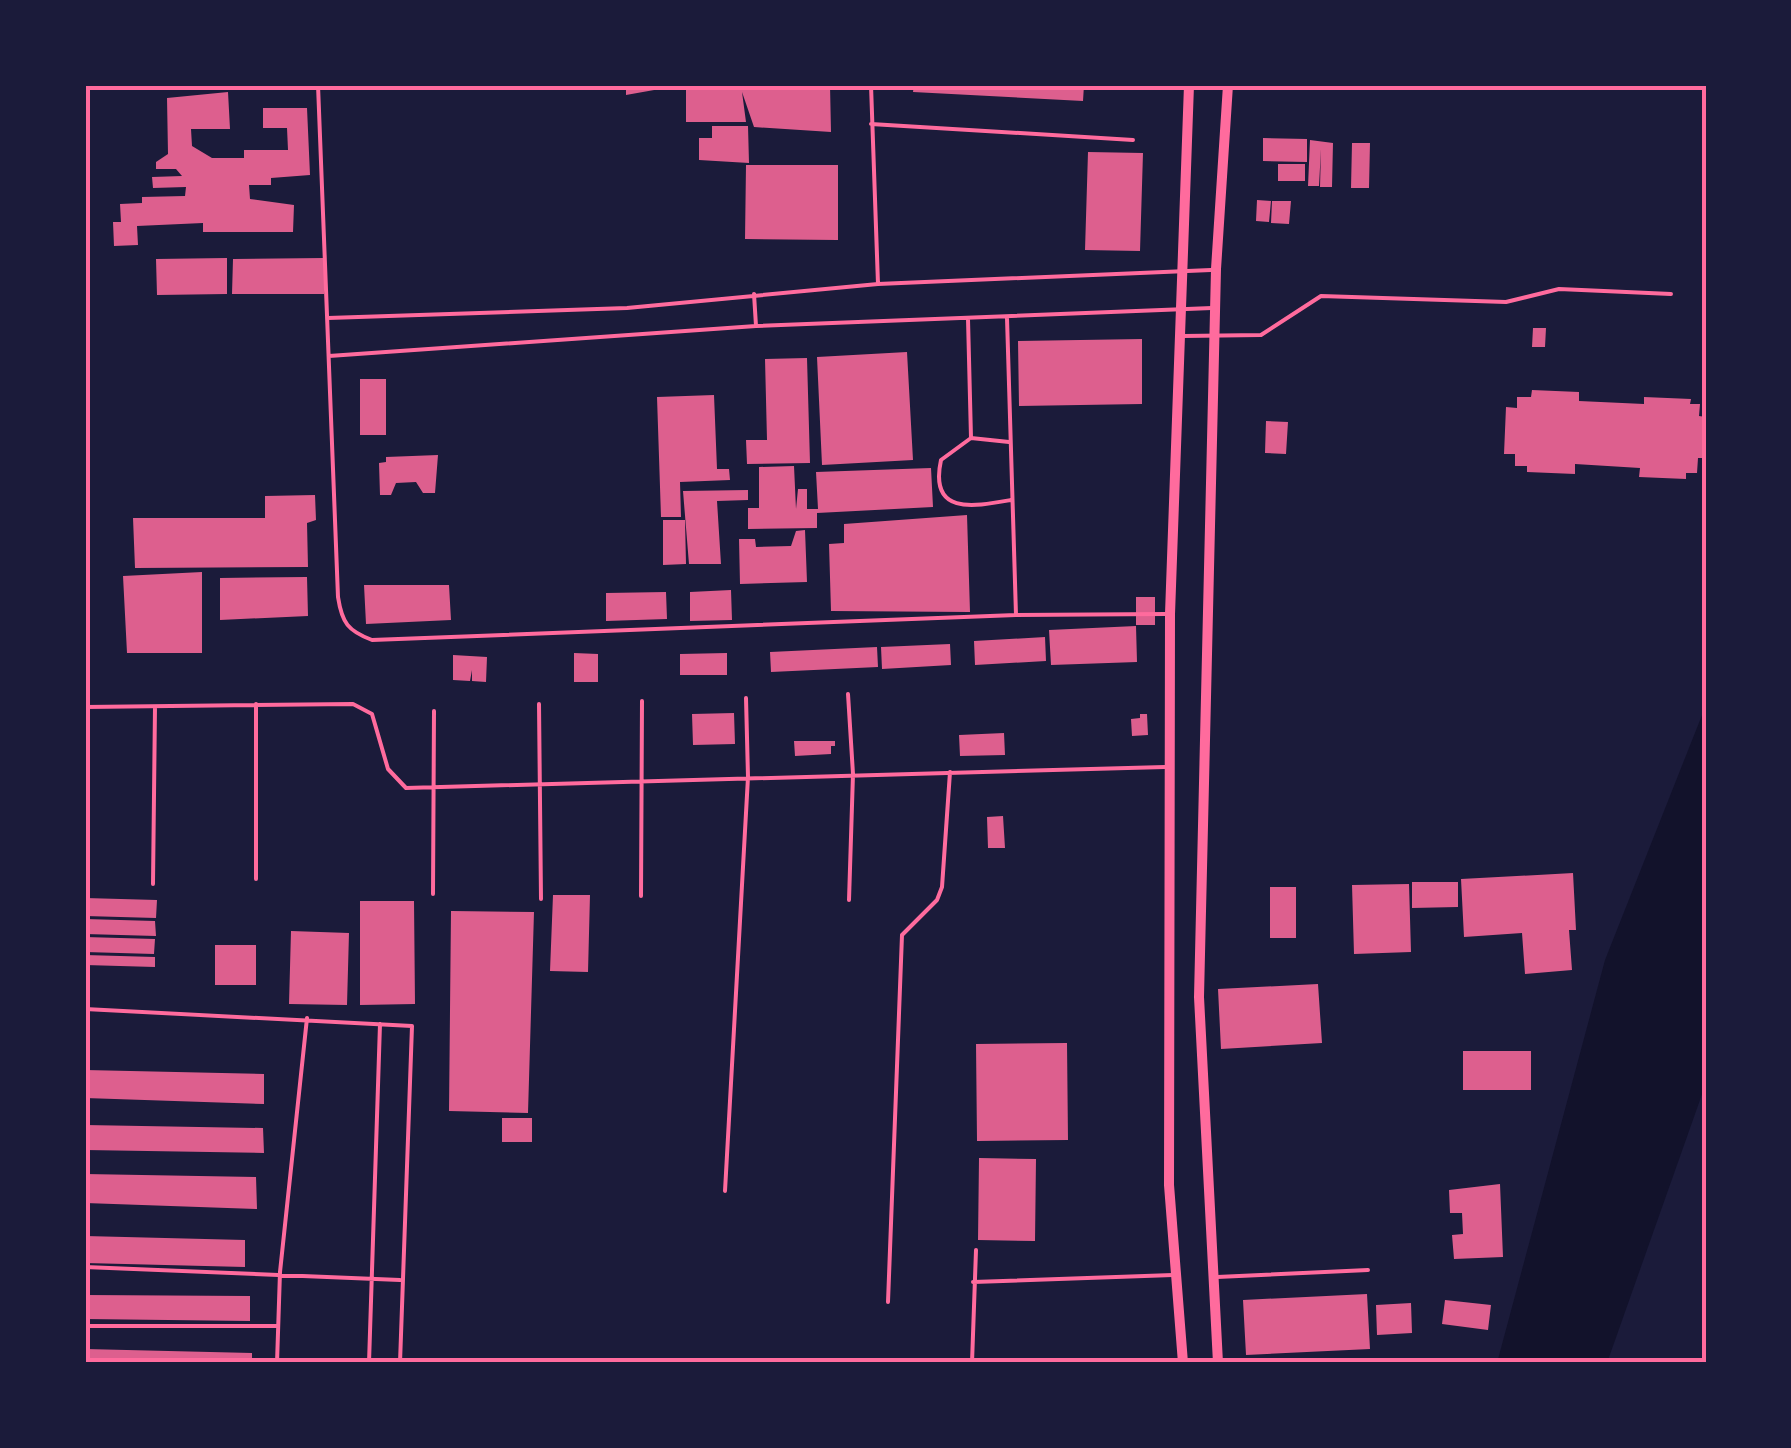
<svg xmlns="http://www.w3.org/2000/svg" width="1791" height="1448" viewBox="0 0 1791 1448" font-family="Raleway,sans-serif">
<style>
.water{fill:#12122b}
.building{fill:#dd5f8e}
.lines{fill:none;stroke-linecap:round;stroke-linejoin:round}
.service{stroke:#ff6b9d;stroke-width:4}
.secondary{stroke:#ff6b9d;stroke-width:10}
.neatline{fill:none;stroke:#ff6b9d;stroke-width:4}
</style>
<rect width="100%" height="100%" fill="#1b1b3a"/>
<path class="water" d="M1706,705v378l-99,280h-110l108,-403z"/>
<path class="building" d="M626,85h45v2l-45,8z
M686,85h144l1,47 -77,-5 -12,-35 4,30h-60z
M914,85h170l-1,16 -170,-9z
M228,92l2,37h-39l1,17 20,12h32v-8h44l-1,-22h-24v-20h44l3,67 -39,3v7h-22l1,14 44,6 -1,27h-90v-9l-66,3 1,19 -24,1 -1,-24h8l-1,-18 22,-1v-6l43,-1 1,-9 -33,1 -1,-11 30,-1 -6,-7h-20v-7l12,-8 -1,-56z
M712,126h36l1,37 -50,-3v-22h13z
M1263,138l44,1v23l-44,-1z
M1310,140l23,3 -1,44h-12l1,-38 -2,37h-11z
M1352,143h18l-1,45h-18z
M1088,152l55,1 -3,98 -55,-1z
M1278,164h27v17h-27z
M746,165h92v75l-93,-1z
M85,179h5l-2,54h-3z
M1257,200l14,1 -2,21 -13,-1z
M1272,201h19l-2,23 -18,-1z
M227,258v36l-70,1 -1,-36z
M324,258v36h-92l1,-35z
M1533,328h13l-1,19h-13z
M1142,339v65l-123,2 -1,-65z
M907,352l6,108 -91,5 -5,-108z
M807,358l3,105 -63,1 -1,-24h21l-2,-81z
M360,379h26v56h-26z
M1532,390l47,2v9l65,3v-7l47,2 -1,5h10l-1,12 7,1v41h-8l-1,15h-11v6l-47,-2 1,-9 -65,-4v10l-48,-2v-6h-12v-12h-11l2,-47 11,1v-11h14z
M714,395l3,74h12l1,11 -50,2 1,35h-20l-4,-120z
M1266,421l22,1 -2,32 -21,-1z
M438,455l-3,38h-12l-7,-11 -20,1 -5,12h-11l-1,-32 7,-1v-5z
M794,466l2,43 2,-20h9v20h11l-2,-37 115,-4 2,39 -116,6v15l-69,1v-21h11v-41z
M748,490v10l-31,1 4,63h-32l-6,-73z
M315,495l1,25 -9,3 1,44 -173,1 -2,-50h132v-22z
M967,515l3,97 -139,-1 -2,-67 15,-1v-19z
M663,520h22l1,44 -23,1z
M805,530l2,52 -67,2 -1,-45h16l1,8 35,-1 5,-15z
M202,572v81h-75l-4,-77z
M307,577l1,39 -88,4v-42z
M364,585h85l2,35 -85,4z
M731,590l1,30 -42,1v-29z
M666,592l1,27 -61,2v-28z
M1136,597h19v28h-19z
M1136,626l1,36 -86,3 -2,-35z
M1045,637l1,24 -71,4 -1,-24z
M950,644l1,21 -69,4 -1,-22z
M877,647l1,20 -107,5 -1,-20z
M574,653l24,1v28h-24z
M727,653v22h-47v-21z
M453,655l34,2 -1,25 -14,-1v-11l-2,11 -17,-1z
M734,713l1,31 -42,1 -1,-31z
M1140,714h7l1,21 -16,1 -1,-17 9,-1z
M1004,733l1,22 -45,1 -1,-21z
M794,741h41v5h-4v8l-36,2z
M1003,816l2,32h-17l-1,-31z
M1573,873l3,57h-7l3,40 -47,4 -3,-41 -58,4 -3,-58z
M1412,882h46v25l-46,1z
M1409,884l2,68 -57,2 -2,-69z
M1270,887h26v51h-26z
M553,895h37l-2,77 -38,-1z
M85,898l72,2 -1,18 -71,-2z
M360,901h54l1,103 -55,1z
M451,911l83,1 -6,201 -79,-2z
M85,919l70,2 1,15 -71,-2z
M291,931l58,2 -2,72 -58,-1z
M85,937l70,2 -1,15 -69,-2z
M215,945h41v40h-41z
M85,955l70,2v10l-70,-2z
M1318,984l4,59 -101,6 -3,-60z
M1067,1043l1,97 -91,1 -1,-97z
M1463,1051h68v39h-68z
M85,1070l179,4v30l-179,-6z
M502,1118h30v24h-30z
M85,1125l178,3 1,25 -179,-3z
M979,1158l57,1 -1,82 -57,-1z
M85,1174l171,3 1,32 -172,-6z
M1500,1184l3,73 -49,2 -2,-24 11,-1 -1,-21h-12l-1,-23z
M85,1236l160,4v27l-160,-4z
M1367,1294l3,55 -124,6 -3,-55z
M85,1295l165,1v25l-165,-2z
M1445,1300l46,5 -3,25 -46,-6z
M1411,1303l1,30 -35,2 -1,-30z
M85,1349l167,4v10h-167z"/>
<g class="lines">
<path class="service" d="M318,85l20,512c4,26 10,34 34,43l644,-25 -9,-297
M871,85l7,199
M871,124l262,16
M754,294l2,32
M328,318l299,-10 251,-24 333,-14
M968,319l3,119 -30,22c-12,55 31,47 70,40
M1183,336l78,-1 60,-39 185,6 53,-13 112,5
M329,356l427,-30 456,-18
M971,438l38,4
M1016,615l150,-1
M848,694l5,80 -4,126
M539,704l2,195
M85,707l268,-3 19,10 16,55 18,19 759,-21
M256,879v-175
M153,884l2,-177
M433,894l1,-183
M641,896l1,-195
M85,1009l327,17 -12,337
M725,1191l23,-414 -2,-79
M85,1267l315,13
M1217,1277l151,-7
M973,1282l200,-7
M888,1302l14,-367 35,-35 5,-13 8,-115
M85,1326h193
M277,1363l3,-91 27,-254
M369,1363l11,-339
M972,1363l4,-113"/>
<path class="secondary" d="M1183,1363l-14,-178 1,-571 19,-529
M1218,1363l-19,-366 17,-728 12,-184"/>
</g>
<rect width="1791" height="1448" fill="none" stroke="#1b1b3a" stroke-width="175"/>
<rect x="88" y="88" width="1616" height="1272" class="neatline"/>
</svg>
